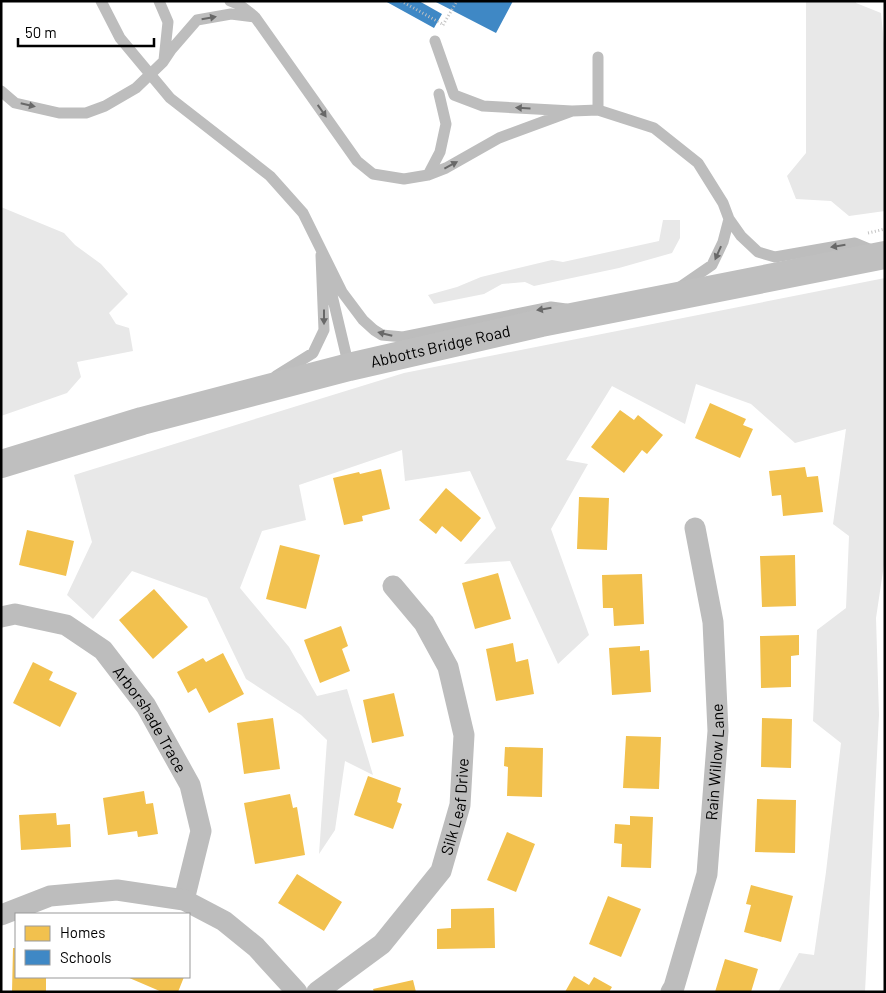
<svg xmlns="http://www.w3.org/2000/svg" width="886" height="993" viewBox="0 0 886 993" font-family="Barlow,sans-serif">
<style>
.green{fill:#e8e8e8}
.homes{fill:#f2c14e}
.schools{fill:#3f88c5}
.lines{fill:none;stroke-linecap:round;stroke-linejoin:round}
.path{stroke:#c2c2c2;stroke-width:3;stroke-dasharray:1 2.5;stroke-linecap:butt}
.lane{stroke:#bdbdbd;stroke-width:11}
.street{stroke:#bdbdbd;stroke-width:21}
.secondary{stroke:#bfbfbf;stroke-width:28}
.oneway{fill:#686868}
.labels{text-anchor:middle;stroke-width:5;stroke-linejoin:round;paint-order:stroke}
.street-label{font-size:16px;fill:#000;stroke:#fff}
</style>
<rect width="100%" height="100%" fill="#fff"/>
<path class="green" d="M806,1h50v2l25,10 4,41v157l-36,5 -18,-15 -35,-2 -9,-23 19,-23z
M1,207l63,26 11,12 26,19 27,30 -19,19 7,11 13,4 4,23 -56,11 4,15 -14,16 -66,23z
M663,220h17v18l-8,15 -53,15 -85,18 -9,-4 -23,2 -18,10 -50,10 -6,-9 29,-8 24,-10 71,-17 11,2 96,-21z
M885,278v280l-9,60 3,97 -14,277h-87l21,-39 15,2 12,-83 15,-129 -28,-22 4,-91 29,-22 3,-72 -16,-12 13,-95 -51,14 -44,-39 -55,-20 -11,40 -73,-38 -46,74 22,4 -37,65 38,106 -31,29 -48,-103 -46,3 32,-36 -26,-57 -65,10 -3,-31 -103,35 7,35 -44,11 -22,57 49,59 28,49 30,-7 26,86 -28,-14 -10,69 -16,24 8,-114 -26,-25 -55,-36 -39,-81 -75,-27 -39,48 -26,-24 25,-53 -18,-67 330,-102z"/>
<path class="homes" d="M710,403l36,16 -3,6 10,4 -13,29 -45,-20z
M620,410l14,10 4,-5 25,20 -16,19 -5,-4 -18,23 -33,-26z
M805,467l2,10 11,-1 5,36 -40,4 -2,-21 -9,1 -3,-25z
M381,469l9,40 -28,7 1,5 -19,4 -11,-47 26,-6 1,2z
M446,488l35,30 -20,24 -19,-16 -6,8 -17,-14z
M579,497l30,1 -2,52 -30,-1z
M27,530l47,11 -8,35 -47,-11z
M280,545l40,10 -14,54 -40,-10z
M795,555l1,51 -34,1 -2,-51z
M498,573l13,46 -36,10 -13,-46z
M642,574l2,50 -30,2 -1,-18h-10l-1,-33z
M154,589l34,38 -35,32 -34,-39z
M341,626l7,20 -6,3 8,22 -30,12 -16,-43z
M799,635v20l-8,1v31l-30,1 -1,-52z
M513,643l3,19 12,-3 6,35 -38,7 -10,-52z
M640,646v5l9,-1 2,42 -39,3 -3,-47z
M223,653l21,41 -35,19 -13,-25 -8,5 -11,-21 26,-14 3,4z
M33,662l20,10 -4,8 28,13 -17,34 -47,-24z
M394,693l10,43 -32,7 -9,-43z
M273,718l7,51 -36,5 -7,-51z
M762,718l30,1 -1,49 -30,-1z
M626,736l35,1 -2,52 -36,-1z
M505,747l38,1 -1,49 -35,-1 1,-29 -4,-1z
M368,776l33,12 -4,14 5,2 -9,25 -39,-14z
M144,791l2,13 7,-1 5,31 -20,3 -1,-6 -29,4 -5,-37z
M290,794l3,14 4,-1 8,48 -50,9 -11,-61z
M757,799l39,1 -1,53 -40,-1z
M56,813l1,12 13,-1 1,23 -50,3 -2,-35z
M630,816l23,1 -2,51 -30,-1 1,-23 -8,-1 1,-19 15,1z
M507,832l28,12 -19,48 -29,-12z
M297,874l45,28 -18,29 -46,-28z
M751,885l42,11 -12,46 -37,-10 7,-27 -5,-1z
M608,896l33,13 -20,48 -32,-13z
M494,908l1,40 -58,1v-20l14,-1v-19z
M13,948h3v29h30v15h-34z
M725,959l33,10 -7,23h-36z
M574,976l15,9 5,-8 18,10 -3,5h-44z
M127,977h57l-6,15h-16z
M413,980l3,12h-42l-1,-3z"/>
<path class="schools" d="M385,1h34l23,13 -8,14z
M434,1h79l-17,32z"/>
<g class="lines">
<path class="path" d="M401,1l43,24
M443,25l14,-24
M868,233l17,-4"/>
<path class="lane" d="M101,1l19,37 50,60 100,78 33,37 39,79 21,28 11,10 8,5 21,2 148,-30 15,2
M159,1l9,21 -4,38
M230,1l10,4 14,11
M435,41l19,54 29,11 89,5 26,-1 56,18 44,35 25,40 6,16
M1,91l14,12 44,10h27l19,-7 31,-18 27,-26 8,-12 26,-30 34,-6 24,3 102,144 16,13 31,5 24,-4 18,-7 53,-30 73,-27
M598,110v-53
M428,175l12,-23 6,-28 -7,-30
M327,274l22,93
M680,287l32,-22 11,-23 6,-23 12,17 17,16 17,5 80,-14 19,8
M276,376l37,-23 11,-23 -3,-75"/>
<g class="street">
<path id="s1" d="M1,617l14,-3 51,11 37,25 43,56 44,79 11,46 -17,69"/>
<path d="M1,915l49,-19 67,-6 67,10 40,21 32,26 41,45"/>
<path id="s2" d="M317,992l65,-48 59,-73 19,-66 4,-70 -16,-68 -24,-44 -31,-37"/>
<path id="s3" d="M671,992l3,-5 33,-113 11,-143 -5,-109 -18,-94"/>
</g>
<path class="secondary" id="s4" d="M1,464l141,-43 207,-54 192,-44 344,-68"/>
</g>
<defs><path id="oneway-solid" d="M-6-.8H1V-3.2L6.5 0L1 3.2V.8H-6Z" transform="scale(1.25)"/></defs>
<g class="oneway">
<use href="#oneway-solid" transform="translate(209 18) rotate(-10)"/>
<use href="#oneway-solid" transform="translate(28 105) rotate(13)"/>
<use href="#oneway-solid" transform="translate(523 108) rotate(-177)"/>
<use href="#oneway-solid" transform="translate(322 111) rotate(55)"/>
<use href="#oneway-solid" transform="translate(451 165) rotate(-28)"/>
<use href="#oneway-solid" transform="translate(838 246) rotate(171)"/>
<use href="#oneway-solid" transform="translate(718 253) rotate(114)"/>
<use href="#oneway-solid" transform="translate(544 309) rotate(171)"/>
<use href="#oneway-solid" transform="translate(324 317) rotate(90)"/>
<use href="#oneway-solid" transform="translate(385 334) rotate(-166)"/>
</g>
<g class="labels">
<g class="street-label">
<text dy="6" stroke="none"><textPath href="#s4" startOffset="455">Abbotts Bridge Road</textPath></text>
<text dy="6" stroke="none"><textPath href="#s1" startOffset="195">Arborshade Trace</textPath></text>
<text dy="6" stroke="none"><textPath href="#s3" startOffset="236">Rain Willow Lane</textPath></text>
<text dy="6" stroke="none"><textPath href="#s2" startOffset="241">Silk Leaf Drive</textPath></text>
</g>
</g>
<rect width="886" height="993" fill="none" stroke="#000000" stroke-width="5"/>
<rect x="15" y="913" width="175" height="65" fill="#ffffff" stroke="#999999"/>
<rect x="25" y="926" width="25" height="15" fill="#f2c14e" stroke="#999999"/>
<text x="60" y="938" font-size="15" fill="#000000">Homes</text>
<rect x="25" y="950" width="25" height="15" fill="#3f88c5" stroke="#999999"/>
<text x="60" y="963" font-size="15" fill="#000000">Schools</text>
<path d="M18 38v8h136v-8" fill="none" stroke="#000000" stroke-width="2.5"/>
<text x="25" y="38" font-size="15" fill="#000000" stroke="#ffffff" stroke-width="4" paint-order="stroke">50 m</text>
</svg>
